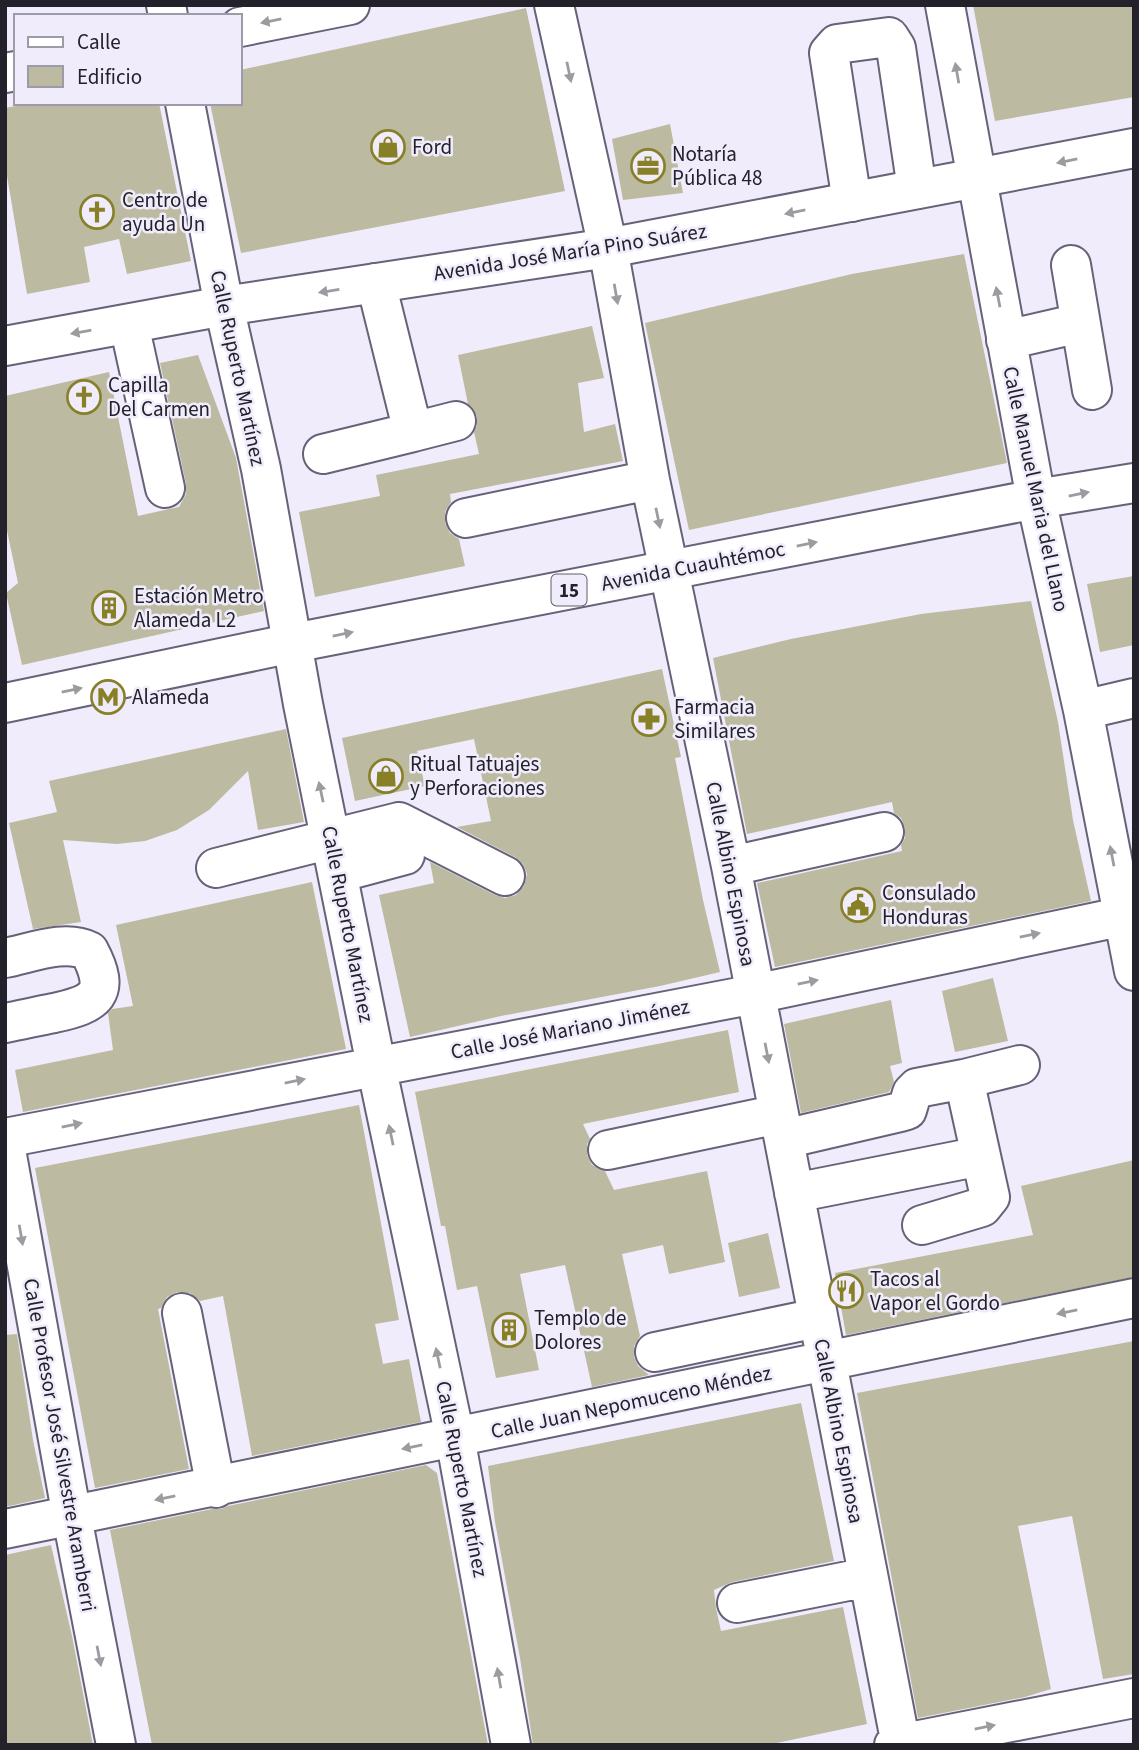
<svg xmlns="http://www.w3.org/2000/svg" width="1139" height="1750" viewBox="0 0 1139 1750" font-family="'Source Sans 3',sans-serif">
<style>
.building{fill:#bcbaa1}
.lines{fill:none;stroke-linecap:round;stroke-linejoin:round}
.minor-casing{stroke:#676278;stroke-width:42}
.major-casing{stroke:#676278;stroke-width:42}
.highway-casing{stroke:#676278;stroke-width:42}
.minor{stroke:#fff;stroke-width:38}
.major{stroke:#fff;stroke-width:38}
.highway{stroke:#fff;stroke-width:38}
.oneway{fill:#9c9b9f}
.labels{text-anchor:middle;stroke-width:5;stroke-linejoin:round;paint-order:stroke}
.shield{fill:#f0ecfc;stroke:#605e69;stroke-width:2}
.shield-label{font-size:19px;font-weight:bold;fill:#23212a}
.poi-label{font-size:21px;fill:#23212a;stroke:#f0ecfc;text-anchor:start}
.street-label{font-size:21px;fill:#23212a;stroke:#f0ecfc}
</style>
<rect width="100%" height="100%" fill="#f0ecfc"/>
<path class="building" d="M973,5h161v92l-139,24z
M526,8l39,183 -324,62 -31,-150h30v-33z
M31,103h128l32,158 -64,13 -8,-35 -35,8 6,35 -63,12 -22,-130v-56z
M670,124l13,69 -60,7 -11,-61z
M964,254l43,209 -318,67 -44,-207 207,-49z
M592,326l12,52 -26,5 6,49 31,-8 8,37 -173,33 1,8 -6,10v11l5,10 9,6 6,27 -150,31 -16,-85 81,-16 -4,-21 103,-21 -5,-22 3,-6v-10l-9,-12 -10,-49z
M198,355l38,103 28,153 -242,54 -16,-72 12,-10 -13,-62v-125l104,-24 29,144 31,-7 10,-2 7,-13v-10l-26,-121z
M1134,576v69l-34,7 -13,-68z
M1031,601l27,121 15,98 18,81 -316,66 -18,-84 145,-32 -1,-6 4,-7v-10l-4,-10 -7,-5 -2,-11 -145,32 -34,-176 78,-19 130,-25z
M662,669l19,88 -6,1 28,142 17,72 -60,14 -159,30 -91,21 -31,-142 55,-12 -4,-21 65,33 10,3 11,-3 8,-9 3,-12 -4,-10 -8,-7 -58,-30 34,-6 -17,-82 -57,12 8,35 -70,15 -13,-63z
M286,729l18,93 -46,8 -10,-59 -39,39 -32,20 -32,11 -28,3 -54,-4 18,82 -48,7 -24,-106 48,-11 -8,-31z
M312,882l34,167 -323,63 -8,-42 98,-20 -5,-37 4,-4 21,-3 -17,-81z
M993,978l15,63 -53,11 -13,-61z
M891,1000l11,63 -12,3 4,16 -5,10 -88,21 -17,-89z
M728,1030l11,62 -156,32 7,15 -3,5v11l5,10 13,6 9,19 93,-19 18,91 -56,12 -6,-29 -41,9 18,82 -6,10v11l4,9 11,9 -57,12 -27,-122 -45,9 19,96 -43,8 -19,-92 -20,4 -12,-64h-4l-26,-134z
M359,1105l40,215 -24,4 8,40 26,-5 12,63 -169,34 -29,-160 -23,5 -10,-8 -13,-1 -10,5 -6,11 -3,1 31,160 -94,19 -60,-320z
M1134,1160v117l-288,58 -11,-62 198,-38 -12,-49z
M768,1233l12,55 -41,9 -11,-54z
M17,1334l16,106 12,58 -40,9v-172z
M1134,1341v333l-31,5 -31,-163 -54,10 33,163 -26,8 -107,21 -61,-325z
M801,1403l33,158 -102,21 -18,8 2,18 5,23 122,-24 24,117 -100,21h-234l-13,-87 -25,-136 -7,-56z
M426,1465l11,8 51,272h-336l-42,-215 102,-21h9l7,-3z
M51,1545l21,91 21,109h-88v-190z"/>
<g class="lines">
<g class="minor-casing">
<path id="minor" d="M166,5l2,11
M554,5l54,243 42,232 81,386 170,879
M945,5l91,494 47,211 51,261
M240,27l110,-22
M5,73l11,-2
M185,103l39,203 37,163 42,235 73,361 79,372 56,308
M852,202l-23,-149 8,-9 52,-7 7,11 21,141
M1071,265l21,125
M129,324l36,164
M1006,340l74,-17
M413,432l43,-11
M323,454l90,-22 -37,-149
M466,518l184,-38
M1083,710l51,-12
M731,866l153,-34
M216,868l183,-46 106,54
M338,873l67,-18 -6,-33
M5,958c26,-5 60,-19 84,-7 23,43 7,53 -35,62 -16,3 -33,7 -49,10
M5,1138l750,-144 379,-80
M784,1139l116,-27 7,-2 5,-17 5,-5 47,-9 56,-14
M608,1150l171,-36
M794,1193l187,-37
M922,1225l60,-18 8,-10 -26,-118
M182,1313l34,175
M655,1352l162,-34
M5,1529l1129,-231
M737,1603l131,-26
M894,1745l240,-47"/>
</g>
<g class="major-casing">
<path id="major" d="M5,1144l67,373 44,228"/>
</g>
<g class="highway-casing">
<path id="highway" d="M5,346l219,-40 384,-58 526,-100
M5,703l288,-60 743,-144 98,-16"/>
</g>
<use href="#minor" class="minor"/>
<use href="#major" class="major"/>
<use href="#highway" class="highway"/>
</g>
<defs><path id="oneway-solid" d="M-6-.8H1V-3.2L6.5 0L1 3.2V.8H-6Z" transform="scale(1.75)"/></defs>
<g class="oneway">
<use href="#oneway-solid" transform="translate(271 21) rotate(169)"/>
<use href="#oneway-solid" transform="translate(569 72) rotate(78)"/>
<use href="#oneway-solid" transform="translate(957 73) rotate(-100)"/>
<use href="#oneway-solid" transform="translate(1067 161) rotate(169)"/>
<use href="#oneway-solid" transform="translate(795 212) rotate(169)"/>
<use href="#oneway-solid" transform="translate(329 291) rotate(171)"/>
<use href="#oneway-solid" transform="translate(616 294) rotate(80)"/>
<use href="#oneway-solid" transform="translate(998 297) rotate(-101)"/>
<use href="#oneway-solid" transform="translate(81 332) rotate(170)"/>
<use href="#oneway-solid" transform="translate(1079 494) rotate(-11)"/>
<use href="#oneway-solid" transform="translate(658 518) rotate(78)"/>
<use href="#oneway-solid" transform="translate(807 544) rotate(-11)"/>
<use href="#oneway-solid" transform="translate(343 634) rotate(-11)"/>
<use href="#oneway-solid" transform="translate(72 690) rotate(-12)"/>
<use href="#oneway-solid" transform="translate(321 792) rotate(-102)"/>
<use href="#oneway-solid" transform="translate(1112 856) rotate(-101)"/>
<use href="#oneway-solid" transform="translate(1030 935) rotate(-12)"/>
<use href="#oneway-solid" transform="translate(808 982) rotate(-12)"/>
<use href="#oneway-solid" transform="translate(767 1053) rotate(79)"/>
<use href="#oneway-solid" transform="translate(295 1081) rotate(-11)"/>
<use href="#oneway-solid" transform="translate(72 1125) rotate(-11)"/>
<use href="#oneway-solid" transform="translate(391 1135) rotate(-102)"/>
<use href="#oneway-solid" transform="translate(21 1235) rotate(80)"/>
<use href="#oneway-solid" transform="translate(1067 1312) rotate(168)"/>
<use href="#oneway-solid" transform="translate(438 1358) rotate(-102)"/>
<use href="#oneway-solid" transform="translate(412 1447) rotate(168)"/>
<use href="#oneway-solid" transform="translate(165 1498) rotate(169)"/>
<use href="#oneway-solid" transform="translate(99 1656) rotate(79)"/>
<use href="#oneway-solid" transform="translate(499 1678) rotate(-100)"/>
<use href="#oneway-solid" transform="translate(985 1727) rotate(-11)"/>
</g>
<defs>
<g id="shop-ring" transform="scale(1.75)"><circle r="9.5" fill="#f0ecfc" stroke="#888027" stroke-width="1.5"/><path d="M-5-2.5h2.3a2.7 3.5 0 0 1 5.4 0H5L5.5 6h-11ZM-1.5-2.5h3a1.5 2.3 0 0 0-3 0Z" fill="#888027"/></g>
<g id="office-ring" transform="scale(1.75)"><circle r="9.5" fill="#f0ecfc" stroke="#888027" stroke-width="1.5"/><path d="M-6-3h4V-5.5h4V-3h4V5H-6ZM-1-4.5V-3h2v-1.5ZM-6 0V1H6V0Z" fill="#888027"/></g>
<g id="church-ring" transform="scale(1.75)"><circle r="9.5" fill="#f0ecfc" stroke="#888027" stroke-width="1.5"/><path d="M-1.2-6h2.4v3.5h3.3v2.4h-3.3V6h-2.4V-.1h-3.3v-2.4h3.3Z" fill="#888027"/></g>
<g id="building-ring" transform="scale(1.75)"><circle r="9.5" fill="#f0ecfc" stroke="#888027" stroke-width="1.5"/><path d="M-4-6H4V6H1V3H-1V6H-4ZM-2.5-4.3h1.7v1.8h-1.7ZM.8-4.3h1.7v1.8H.8ZM-2.5-1h1.7V.8h-1.7ZM.8-1h1.7V.8H.8Z" fill="#888027"/></g>
<g id="metro-ring" transform="scale(1.75)"><circle r="9.5" fill="#f0ecfc" stroke="#888027" stroke-width="1.5"/><path d="M-5.5 5V-5H-3L0 0L3-5H5.5V5H3V-.5L0 4L-3-.5V5Z" fill="#888027"/></g>
<g id="pharmacy-ring" transform="scale(1.75)"><circle r="9.5" fill="#f0ecfc" stroke="#888027" stroke-width="1.5"/><path d="M-2-6h4v4h4v4h-4v4h-4v-4h-4v-4h4Z" fill="#888027"/></g>
<g id="civic-ring" transform="scale(1.75)"><circle r="9.5" fill="#f0ecfc" stroke="#888027" stroke-width="1.5"/><path d="M-.6-6.5H3V-4.5H.6V-3L4-1V1h2V6H-6V1h2V-1L-.6-3ZM-1.2 2.5V6h2.4V2.5Z" fill="#888027"/></g>
<g id="restaurant-ring" transform="scale(1.75)"><circle r="9.5" fill="#f0ecfc" stroke="#888027" stroke-width="1.5"/><path d="M-5-6h1v4h1v-4h1v4h1v-4h1v5L-1.5 .5V6h-2V.5L-5-1ZM5-6V6H3V1.5H1.5Q1.5-4 5-6Z" fill="#888027"/></g>
</defs>
<g fill-rule="evenodd">
<use href="#shop-ring" x="388" y="147"/>
<use href="#office-ring" x="648" y="166"/>
<use href="#church-ring" x="97" y="212"/>
<use href="#church-ring" x="84" y="397"/>
<use href="#building-ring" x="109" y="608"/>
<use href="#metro-ring" x="108" y="697"/>
<use href="#pharmacy-ring" x="649" y="719"/>
<use href="#shop-ring" x="386" y="776"/>
<use href="#civic-ring" x="858" y="905"/>
<use href="#restaurant-ring" x="846" y="1291"/>
<use href="#building-ring" x="509" y="1330"/>
</g>
<g class="labels">
<rect class="shield" x="551.5" y="574.5" width="35" height="31" rx="5"/>
<g class="shield-label">
<text x="569" y="597">15</text>
</g>
<g class="poi-label">
<text x="412" y="154">Ford</text>
<text x="672" y="161">Notaría<tspan x="672" dy="24">Pública 48</tspan></text>
<text x="122" y="207">Centro de<tspan x="122" dy="24">ayuda Un</tspan></text>
<text x="108" y="392">Capilla<tspan x="108" dy="24">Del Carmen</tspan></text>
<text x="134" y="603">Estación Metro<tspan x="134" dy="24">Alameda L2</tspan></text>
<text x="132" y="704">Alameda</text>
<text x="674" y="714">Farmacia<tspan x="674" dy="24">Similares</tspan></text>
<text x="410" y="771">Ritual Tatuajes<tspan x="410" dy="24">y Perforaciones</tspan></text>
<text x="882" y="900">Consulado<tspan x="882" dy="24">Honduras</tspan></text>
<text x="870" y="1286">Tacos al<tspan x="870" dy="24">Vapor el Gordo</tspan></text>
<text x="534" y="1325">Templo de<tspan x="534" dy="24">Dolores</tspan></text>
</g>
<g class="street-label">
<text transform="translate(570 252) rotate(-9)" y="7">Avenida José María Pino Suárez</text>
<text transform="translate(238 368) rotate(78)" y="7">Calle Ruperto Martínez</text>
<text transform="translate(1036 489) rotate(78)" y="7">Calle Manuel Maria del Llano</text>
<text transform="translate(693 566) rotate(-11)" y="7">Avenida Cuauhtémoc</text>
<text transform="translate(731 874) rotate(79)" y="7">Calle Albino Espinosa</text>
<text transform="translate(348 924) rotate(79)" y="7">Calle Ruperto Martínez</text>
<text transform="translate(570 1029) rotate(-11)" y="7">Calle José Mariano Jiménez</text>
<text transform="translate(631 1402) rotate(-12)" y="7">Calle Juan Nepomuceno Méndez</text>
<text transform="translate(839 1431) rotate(79)" y="7">Calle Albino Espinosa</text>
<text transform="translate(60 1445) rotate(80)" y="7">Calle Profesor José Silvestre Aramberri</text>
<text transform="translate(462 1479) rotate(79)" y="7">Calle Ruperto Martínez</text>
</g>
</g>
<rect width="1139" height="1750" fill="none" stroke="#23212a" stroke-width="14"/>
<rect x="14" y="14" width="228" height="91" fill="#f0ecfc" stroke="#9e9ba8" stroke-width="2"/>
<rect x="28" y="37" width="35" height="10" fill="#ffffff" stroke="#9e9ba8" stroke-width="2"/>
<text x="77" y="49" font-size="21" fill="#23212a">Calle</text>
<rect x="28" y="66" width="35" height="21" fill="#bcbaa1" stroke="#9e9ba8" stroke-width="2"/>
<text x="77" y="84" font-size="21" fill="#23212a">Edificio</text>
</svg>
